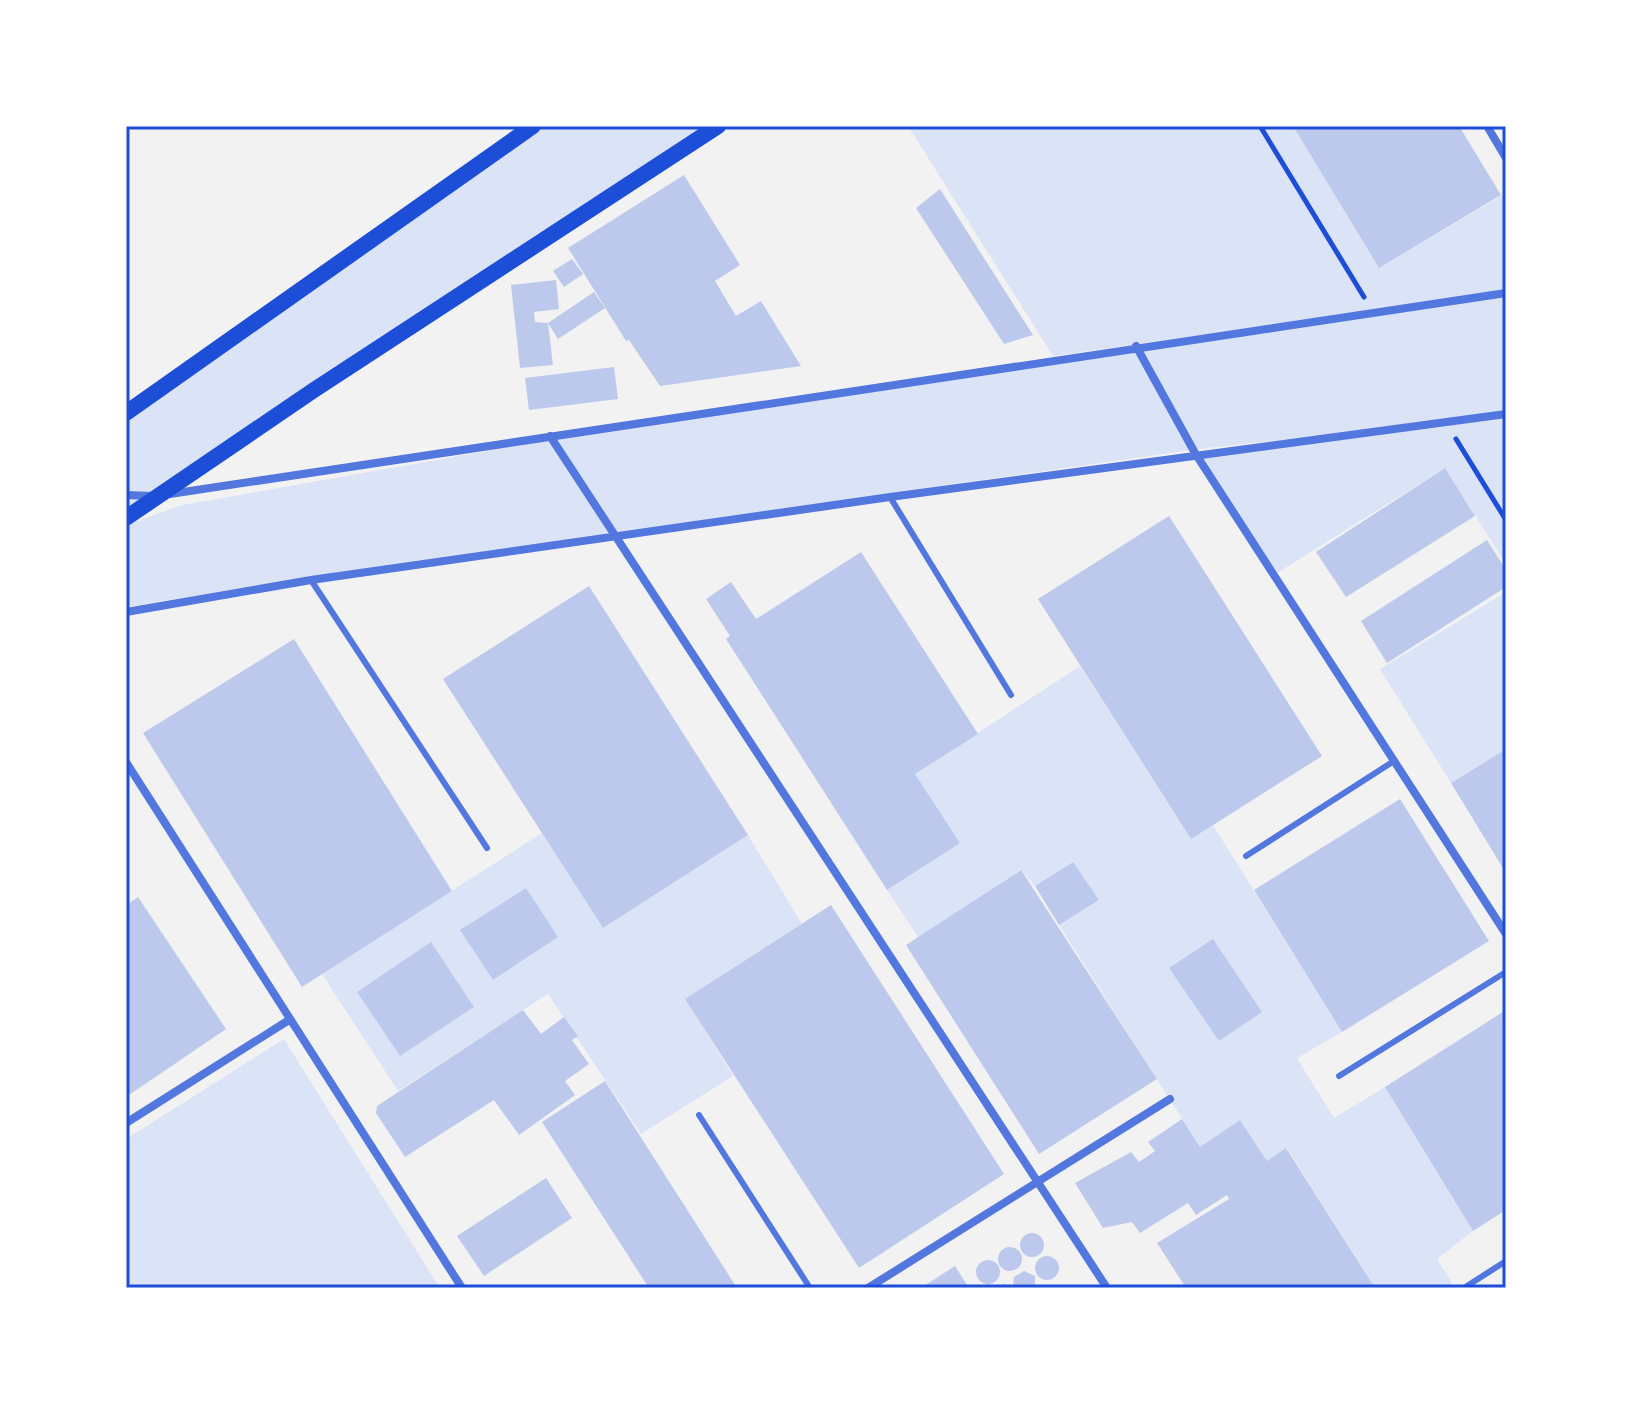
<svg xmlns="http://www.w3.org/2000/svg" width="1632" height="1414" viewBox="0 0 1632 1414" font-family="'Open Sans',sans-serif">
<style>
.green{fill:#dbe4f7}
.building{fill:#bdc9ec}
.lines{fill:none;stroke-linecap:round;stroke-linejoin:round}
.path{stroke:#1d4ed8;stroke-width:5}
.service{stroke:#5277de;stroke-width:6}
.minor{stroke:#5277de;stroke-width:8}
.secondary{stroke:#1d4ed8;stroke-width:16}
.neatline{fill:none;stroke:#1d4ed8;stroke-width:3}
</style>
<rect width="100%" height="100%" fill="#f2f2f2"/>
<path class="green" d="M536,126h178l-588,389v-100z
M908,126h385l86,142 127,-75v99l-453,64z
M1506,294v270l-61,-96 -171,107 -79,-122 183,-24 -187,21 -799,114 -266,43v-82l56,-20 367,-65z
M1506,592v157l-55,34 -71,-114z
M1080,666l111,173 22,-14 129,207 -45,26 37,60 51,-31 88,144 -36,28 18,29h-80l-88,-140 -20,13 -26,-40 -41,26 -141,-222 40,-25 -26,-38 -38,24 -15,-16 -101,68 -32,-48 72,-47 -44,-69z
M542,833l61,95 145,-93 54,89 -116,75 47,77 -92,58 -93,-140 -150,97 -76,-117z
M284,1039l156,249h-314v-149z"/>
<path class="building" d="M1293,126h166l42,69 -122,73z
M684,175l56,90 -25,16 21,35 25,-15 40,65 -141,20 -31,-46 -3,1 -58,-93z
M940,189l93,146 -29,9 -88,-136z
M572,259l11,15 -19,13 -11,-16z
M556,280l3,29 -25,3 1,10 13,1 46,-31 11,16 -47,31 -10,-16 5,42 -33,3 -9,-83z
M614,367l4,32 -89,11 -4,-32z
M1445,468l30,48 -129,81 -30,-45z
M1169,516l153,240 -131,83 -153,-240z
M1487,540l19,30v17l-119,76 -26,-42z
M861,552l117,182 -63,40 45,69 -73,47 -161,-251 4,-3 -24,-37 25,-17 25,37z
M589,586l159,249 -145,93 -160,-249z
M294,639l158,252 -150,96 -159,-254z
M1506,749v124l-55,-90z
M1400,799l89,142 -147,91 -88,-142z
M1073,862l26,38 -40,25 -24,-39z
M1021,870l136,209 -118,75 -133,-209z
M526,888l32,49 -65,43 -33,-50z
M138,897l88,132 -100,68v-192z
M831,905l173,269 -145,94 -174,-269z
M1213,939l49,73 -43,29 -50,-73z
M431,942l43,65 -74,49 -43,-64z
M523,1010l18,24 23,-17 14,19 -6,4 17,24 -24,17 10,14 -56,40 -25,-35 -89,57 -29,-44 1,-7z
M1506,1010v200l-33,21 -88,-144z
M605,1081l132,207h-88l-107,-166z
M1182,1119l18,28 40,-27 27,41 19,-13 89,140h-189l-29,-45 72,-44 -2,-4 -31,20 -8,-12 -48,30 -8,-11 -29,6 -28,-45 56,-31 8,10 16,-11 -7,-9z
M546,1178l26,40 -88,58 -27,-40z
M1020 1245a12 12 0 1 1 24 0a12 12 0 1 1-24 0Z
M998 1259a12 12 0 1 1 24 0a12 12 0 1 1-24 0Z
M1035 1268a12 12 0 1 1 24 0a12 12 0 1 1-24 0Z
M976 1272a12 12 0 1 1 24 0a12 12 0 1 1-24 0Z
M955,1266l14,22h-48z
M1024,1271l11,5v12h-43l12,-4 9,3 1,-10z"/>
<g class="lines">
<path class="path" d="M1260,126l104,171
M1456,439l50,81"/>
<path class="service" d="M890,497l121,198
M311,580l176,268
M1246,856l148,-95
M1339,1076l167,-104
M699,1115l111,173
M1467,1286l39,-25"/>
<path class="minor" d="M1487,126l19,32
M1136,346l59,107 311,481
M550,436l557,852
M170,494l1336,-201
M126,495l26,1
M126,612l185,-32 579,-83 616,-83
M126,762l336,526
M126,1123l163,-103
M868,1288l302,-189"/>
<path class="secondary" d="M126,413l407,-287
M126,518l188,-128 404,-264"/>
</g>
<rect width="1632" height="1414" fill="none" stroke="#ffffff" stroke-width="256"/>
<rect x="128" y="128" width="1376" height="1158" class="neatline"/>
</svg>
